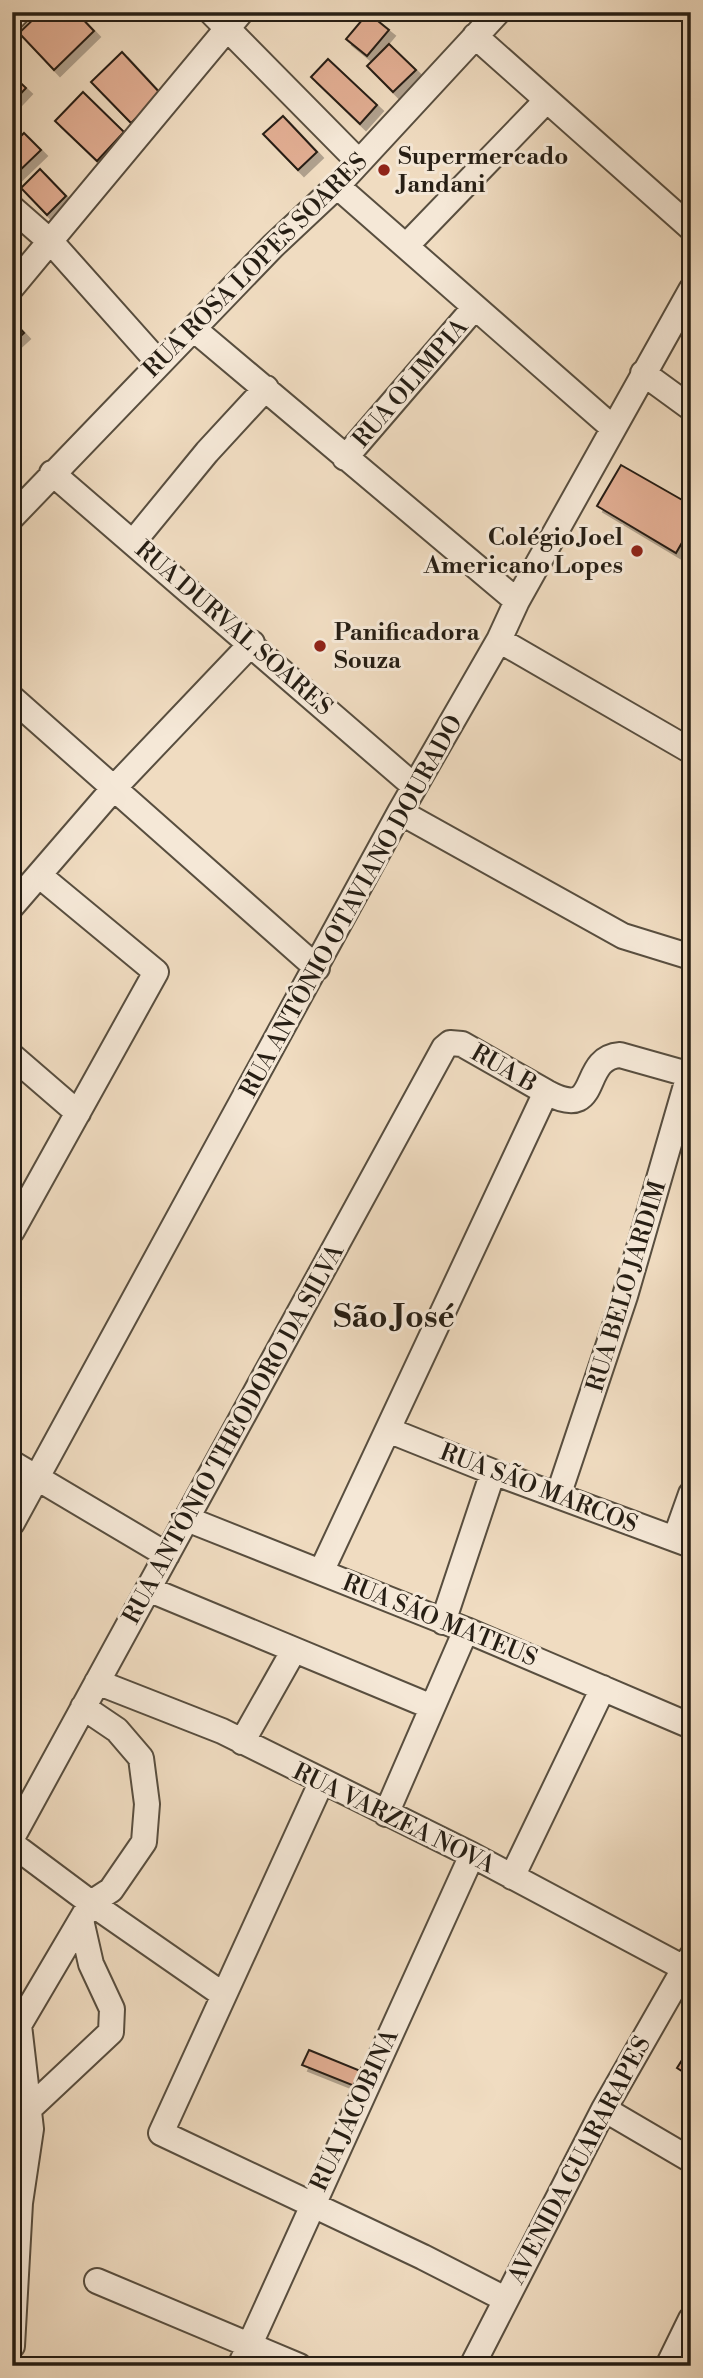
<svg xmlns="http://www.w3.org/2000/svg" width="703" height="2378" viewBox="0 0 703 2378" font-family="'Libre Bodoni',serif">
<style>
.building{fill:#e2ae93;stroke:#261e14;stroke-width:2;filter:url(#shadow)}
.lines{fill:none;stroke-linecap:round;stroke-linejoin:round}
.minor-casing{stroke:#584e3f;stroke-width:28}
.minor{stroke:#f5e8d7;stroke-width:24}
.poi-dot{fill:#8f2418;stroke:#f5e8d7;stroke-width:2.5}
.labels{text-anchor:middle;stroke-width:6;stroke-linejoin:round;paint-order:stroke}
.poi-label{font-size:24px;font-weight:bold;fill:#261e14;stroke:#f5e8d7;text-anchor:start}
.street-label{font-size:24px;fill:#261e14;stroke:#f5e8d7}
.district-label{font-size:32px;font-weight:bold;fill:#261e14;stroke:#f5e8d7}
</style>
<defs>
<filter id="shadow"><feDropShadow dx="6" dy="6" stdDeviation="0" flood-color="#0004"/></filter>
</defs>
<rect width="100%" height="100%" fill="#f0dcc1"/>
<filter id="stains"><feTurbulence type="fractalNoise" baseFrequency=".00286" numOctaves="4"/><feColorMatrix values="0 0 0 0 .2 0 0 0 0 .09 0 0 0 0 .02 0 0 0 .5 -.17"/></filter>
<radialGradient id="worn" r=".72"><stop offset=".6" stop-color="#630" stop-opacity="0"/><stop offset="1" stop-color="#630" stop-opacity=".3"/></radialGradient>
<path class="building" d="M41,12h35l18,19 -40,39 -35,-37z
M368,13l21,17 -22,26 -21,-17z
M389,44l27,26 -23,22 -26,-26z
M122,52l39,42 -30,29 -40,-41z
M328,59l49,46 -17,19 -49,-47z
M12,75l14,13 -14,15z
M83,92l41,40 -27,29 -42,-40z
M283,116l34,36 -19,18 -35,-36z
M24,133l17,17 -28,27 -1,-32z
M40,169l26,27 -19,19 -26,-27z
M12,320l12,13 -12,11z
M621,465l70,40v22l-15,26 -79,-47z
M689,2049l2,1v27l-14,-9z
M309,2050l54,22 -6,15 -55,-22z"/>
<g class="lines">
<g class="minor-casing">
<path id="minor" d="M211,12l147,149
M12,18l6,-6
M475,36l216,192
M337,186l276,242
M12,208l40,35 107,120
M406,246l140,-145
M12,287l229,-275
M195,330l322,271
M643,373l48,35
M345,458l130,-151
M52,473l362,313
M12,517l261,-271 64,-60 161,-174
M134,541l73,-89 59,-64
M499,640l192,111
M12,698l305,270
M400,812l223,124 68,21
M12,906l102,-118 138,-145
M12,1056l66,57
M12,1231l144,-259 -116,-96
M388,1430l105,42 198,73
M12,1463l155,92
M558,1496l67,-200 64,-221
M187,1519l279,111 225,96
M12,1523l388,-711 99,-172 18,-39 174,-311
M675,1539l16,-45
M321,1572l225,-480c57,31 32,-34 74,-37l71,20
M148,1589l284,118
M443,1622l50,-150
M97,1682l125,49 250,124 212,113
M242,1742l52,-92
M321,1783l-160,350 262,124 82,42
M386,1814l80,-184
M12,1838l432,-790 6,-5 12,1 84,48
M12,1844l79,59 131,91
M512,1877l91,-189
M12,2037l79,-134 20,-13 33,-48 3,-38 -6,-46 -24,-28 -34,-23
M29,2109l82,-77 1,-23 -21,-45 -10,-44
M604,2109l87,51
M97,2281l202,85
M12,2346l8,-143 11,-74 -12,-104
M240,2366l232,-511
M472,2366l132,-257 87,-152
M668,2366l23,-47"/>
</g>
<use href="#minor" class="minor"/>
</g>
<g class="poi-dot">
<circle cx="384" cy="170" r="7"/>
<circle cx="637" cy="551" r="7"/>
<circle cx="320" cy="646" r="7"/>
</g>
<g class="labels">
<g class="poi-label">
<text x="398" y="164">Supermercado<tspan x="398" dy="28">Jandani</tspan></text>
<text x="623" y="545" text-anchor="end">Colégio Joel<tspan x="623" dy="28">Americano Lopes</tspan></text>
<text x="334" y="640">Panificadora<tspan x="334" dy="28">Souza</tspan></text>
</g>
<g class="street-label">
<text transform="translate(255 265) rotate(-45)" y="8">RUA ROSA LOPES SOARES</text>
<text transform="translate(410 383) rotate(-49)" y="8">RUA OLIMPIA</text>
<text transform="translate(234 628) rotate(41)" y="8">RUA DURVAL SOARES</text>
<text transform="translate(351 906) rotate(-61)" y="8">RUA ANTÔNIO OTAVIANO DOURADO</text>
<text transform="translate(504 1068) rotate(30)" y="8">RUA B</text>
<text transform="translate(626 1286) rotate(-73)" y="8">RUA BELO JARDIM</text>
<text transform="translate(233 1434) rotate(-61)" y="8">RUA ANTÔNIO THEODORO DA SILVA</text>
<text transform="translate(539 1488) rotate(21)" y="8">RUA SÃO MARCOS</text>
<text transform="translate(440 1620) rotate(22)" y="8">RUA SÃO MATEUS</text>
<text transform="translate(394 1818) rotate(26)" y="8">RUA VARZEA NOVA</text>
<text transform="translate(354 2110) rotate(-65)" y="8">RUA JACOBINA</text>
<text transform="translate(579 2160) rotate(-62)" y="8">AVENIDA GUARARAPES</text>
</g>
<g class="district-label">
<text x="394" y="1327">São José</text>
</g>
</g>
<rect width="703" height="2378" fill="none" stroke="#f0dcc1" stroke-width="42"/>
<rect x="14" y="14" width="675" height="2350" fill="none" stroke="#261e14" stroke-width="3.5"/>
<rect x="21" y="21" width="661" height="2336" fill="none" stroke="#261e14" stroke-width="2"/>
<rect width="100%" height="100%" filter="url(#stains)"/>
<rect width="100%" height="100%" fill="url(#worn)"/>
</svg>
